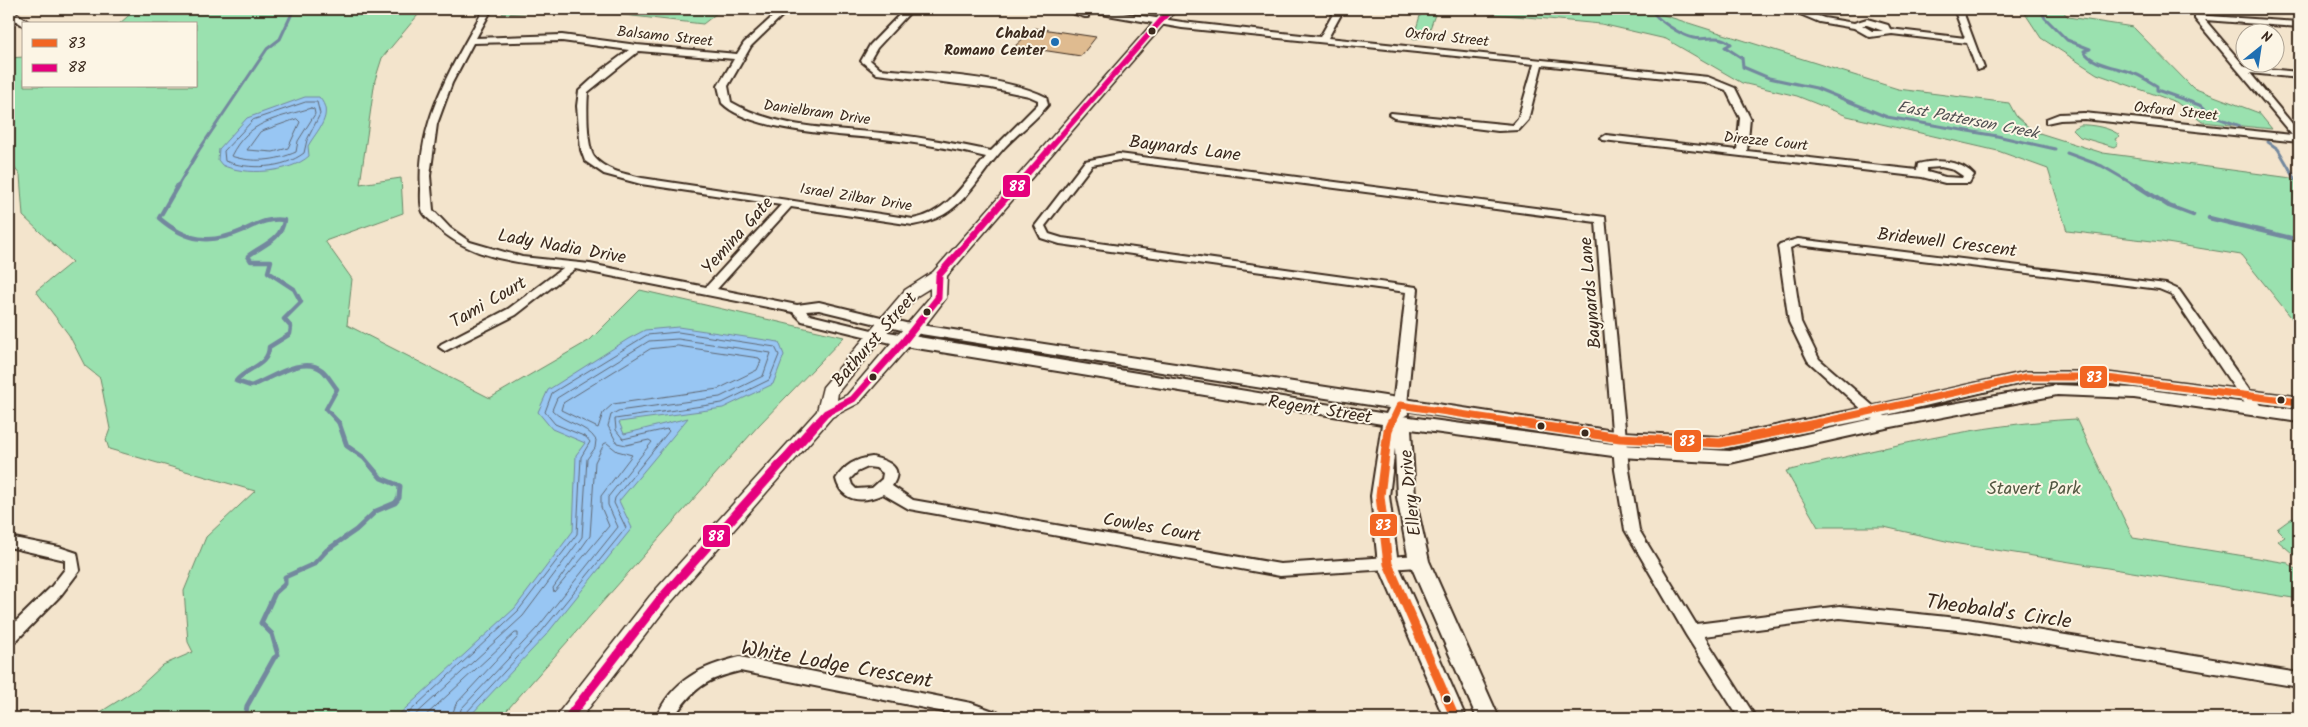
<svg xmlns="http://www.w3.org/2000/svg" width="2308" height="727" viewBox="0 0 2308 727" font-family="Kalam,sans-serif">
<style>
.green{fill:#9ae1af;stroke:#6a8666}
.water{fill:#98c6f3;stroke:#73889e}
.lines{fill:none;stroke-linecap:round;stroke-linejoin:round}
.shore{stroke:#606873;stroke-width:1}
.stream-far2{stroke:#73889e;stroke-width:3}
.stream-far1{stroke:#73889e;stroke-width:4.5}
.stream{stroke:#73889e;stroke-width:5}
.building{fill:#dfbb90;stroke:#3b2a1e}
.minor-casing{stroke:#3b2a1e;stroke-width:4}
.tertiary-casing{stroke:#3b2a1e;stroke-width:4}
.secondary-casing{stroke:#3b2a1e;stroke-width:3}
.minor{fill:#fcf5e5;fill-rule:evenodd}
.tertiary{fill:#fcf5e5;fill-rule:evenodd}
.secondary{fill:#fcf5e5;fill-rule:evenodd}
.bus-1-far1-casing{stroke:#fcf5e5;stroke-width:11}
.bus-1-casing{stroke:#fcf5e5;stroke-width:12}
.bus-2-far2-casing{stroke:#fcf5e5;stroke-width:8}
.bus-2-far1-casing{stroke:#fcf5e5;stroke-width:11}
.bus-2-casing{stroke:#fcf5e5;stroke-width:12}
.bus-1-far1{stroke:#f26522;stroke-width:7}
.bus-1{stroke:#f26522;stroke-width:9}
.bus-2-far2{stroke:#e5007d;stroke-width:5.5}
.bus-2-far1{stroke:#e5007d;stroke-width:7}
.bus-2{stroke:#e5007d;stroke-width:9}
.bus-dot{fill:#3b2a1e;stroke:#fcf5e5;stroke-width:2}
.poi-dot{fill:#1f6fb2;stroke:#fcf5e5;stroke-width:2}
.labels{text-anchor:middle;stroke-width:4;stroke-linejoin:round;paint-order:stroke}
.far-poi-label{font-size:15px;font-weight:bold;fill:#3b2a1e;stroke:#fcf5e5;text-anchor:end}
.far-street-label{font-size:15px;fill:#3b2a1e;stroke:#fcf5e5}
.far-water-label{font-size:16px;font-style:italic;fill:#525153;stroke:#fcf5e5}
.street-label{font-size:18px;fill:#3b2a1e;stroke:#fcf5e5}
.park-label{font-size:18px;fill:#535842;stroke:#fcf5e5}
.near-street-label{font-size:21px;fill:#3b2a1e;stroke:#fcf5e5}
.line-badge{stroke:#fcf5e5;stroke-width:2}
.badge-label{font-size:14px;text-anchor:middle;font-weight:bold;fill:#fff}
</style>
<rect width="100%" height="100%" fill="#f3e4cc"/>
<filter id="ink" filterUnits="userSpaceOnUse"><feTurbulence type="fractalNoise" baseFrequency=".02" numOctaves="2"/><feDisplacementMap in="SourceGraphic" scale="10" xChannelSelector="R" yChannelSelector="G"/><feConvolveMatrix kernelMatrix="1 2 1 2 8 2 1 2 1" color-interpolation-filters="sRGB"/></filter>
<g filter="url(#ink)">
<path class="green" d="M136,9h287l-41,49 -7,22 -15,104 41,-6 2,35 -78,28 27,38 -5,46 143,73 100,-58 50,-50 204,47 -85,88 -259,293h-409l46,-29 26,-24 30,-13 -5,-10 -4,-51 22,-54 49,-46 -146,-42 -3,-9 4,-11 -10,-51 -15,-12 -16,-31 -33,-44 36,-29 -49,-46 -3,-41 -11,-14v-103l15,-1v29h172v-62h-77z
M505,9h217l-19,15 -123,-14 -78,4z
M1422,9h15l-10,28 -14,2z
M1441,9h225l-8,2 2,3 238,75 111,14 7,13 17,15 70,22 196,26v148l-58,-72 -80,-13 -94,-11 -19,-62 -50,-18 -151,-35 -50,-20 -55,-13 -76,-44 -65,-15z
M2022,9h39l7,8 65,10 60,61 66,25 13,16 -70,-7 -26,-20 -79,-28 -56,-36z
M2079,125c11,-1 34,3 41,11l-5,3 3,5 -4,3 -34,-10 -8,-8z
M2076,419l57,119 155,25 11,9v27l-340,-55 -75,-17h-66l-32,-56c96,-23 192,-47 290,-52z
M2299,513v46l-21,-18 7,-4 -8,-8z"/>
<path class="water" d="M305,97h14c16,18 -2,33 -11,49l1,10c-19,17 -64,20 -87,9l-4,-5 1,-11 28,-31z
M678,327l101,15 5,13 -11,29 -50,24 -104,14 5,12 64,-16 -69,83 13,27 -86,107 -78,83h-73l120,-110 58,-77 3,-76 9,-12 -33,-14 -14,-17 10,-22 80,-51 17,-9z"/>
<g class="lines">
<path class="shore" d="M306,102h11l3,12 -13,26 -3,13c-21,16 -55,17 -79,8l-1,-10 29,-31z
M311,108l3,1 1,5 -17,27 -2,11c-20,9 -44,11 -65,4 18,-36 45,-37 80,-48z
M297,119l3,3 -12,26 -15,4 -26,-2 13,-18z
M678,346l81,12 2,3 -4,9 -39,19 -105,15 -10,9 -5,15 -37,-18 2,-7 87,-54z
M607,443l10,8 15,4 -31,41v11l8,19 -55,66 -1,-4 37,-52 5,-74 9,-18z
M403,718l115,-107 59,-77 4,-77 9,-15 -4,-5 -31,-13 -10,-12 7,-19 95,-58 31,-3 97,15 4,8 -10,25 -47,23 -107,16 1,11 7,9 44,-10 2,2 -54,67 -1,5 12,25 -84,103 -76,82 -1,5
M412,718l111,-102 59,-79 5,-78 8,-11 1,-8c-10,-16 -31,-16 -44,-30l5,-12 92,-57 29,-2 93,14 -8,23 -43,21 -102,14 -7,4 -3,11 9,17 9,2 23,-5 3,2 -44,55v8l10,22 -80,100 -77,82 -2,9
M423,718l92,-85h3v4l-62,67 -5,14"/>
<path class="stream-far2" d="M1652,9c2,10 31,27 41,29 15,3 24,-5 38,6l-6,3 17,11 1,9 26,11 47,10 71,29 110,19 58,13
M2040,9l5,9 22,22 23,9 -6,2c8,15 37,16 51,23 8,3 15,8 22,12v4l45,16 11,10 27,10
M2268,142l10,7 21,36
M2067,153l35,13 36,21
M177,187l22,-37 68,-101 13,-10 14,-30"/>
<path class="stream-far1" d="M178,185l-19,33c28,24 51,27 85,12 15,-7 24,-12 40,-10 -2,20 -22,25 -36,36l3,5h20l-3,11 26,17 7,13 -17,17 7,8 -1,7 -21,13c0,19 -23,21 -33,34l15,5c19,-7 52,-31 71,-16 6,5 10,13 15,19l-11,20 14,15
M2136,185l33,21 24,9
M2209,218l90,22"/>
<path class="stream" d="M245,718l2,-12 27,-48 4,-3 -6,-21 -11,-11 14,-30 10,-9v-7l29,-13 13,-14 29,-20 20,-19 19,-8 4,-5 1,-12 -19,-8 -17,-20 -17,-12 -8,-23"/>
</g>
<path class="building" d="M1035,28l61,9 -15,19 -66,-10z"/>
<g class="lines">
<g class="minor-casing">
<path id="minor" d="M484,9h8l-16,29 86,-3 75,10 100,9 7,-11 37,-34h8l-38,37 -23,40 3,16c48,28 107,26 161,32 33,4 66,10 99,17l47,-47v-4l-9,-4 -38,-8 -114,-14 -16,-13 9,-16 35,-36h8l-36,39 -7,12 10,9c47,4 125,7 166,28l2,8c-13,16 -30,28 -44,43 -31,34 -41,69 -91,77l-122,-18 -74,82 80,16 22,-3 99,24 2,3 -2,3 -4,1 -95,-23 -13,1 4,4 70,17 2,3 -6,4 -74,-18 -9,-9 -218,-43 -59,46 -71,36 -6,-4 2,-3 67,-35 55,-41c-45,-5 -97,-10 -130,-45 -3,-3 -8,-7 -10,-11 -3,-6 -2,-17 -2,-23 -5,-67 32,-124 63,-180zM562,41l67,9 -27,20 -23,21 -2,15 4,44 4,11 19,13 37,10 140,21 -75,82 -116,-23 -68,-7 -52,-15 -20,-14 -17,-18 -3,-34 7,-52 15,-41 21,-40zM639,51l95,8 -16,27 4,17c29,30 129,32 170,37 32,4 63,9 94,17 -21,25 -38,56 -73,62l-271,-41c-16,-4 -36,-7 -47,-20 -9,-9 -8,-54 -7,-66z
M1059,9h38l85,13 138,15 16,-28h8l-16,29 380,39 27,11 15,30 -3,33 170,19 1,-6c19,-5 42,-4 56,11l-5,8h-24l-23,-6 -319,-37 -2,-2 5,-3 131,15 3,-32 -14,-28 -22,-8 -162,-17 -14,55 -9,10 -21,1 -104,-13 -5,-3 2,-2 122,12 5,-6 16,-55 -352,-36 -86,-15 -8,1v3h-3zM1941,167l13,3 9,6 -1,2 -17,-1 -18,-5v-4z
M1788,9h11l25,9 30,5 13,-4 21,6 2,4 75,9 -11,-29h8l22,59 -7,2 -10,-27 -75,-9 -22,3 -16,-9 -35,-6zM1862,25h5l16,6h-11z
M9,10h3l19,14h-7v2l-15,-10z
M2195,15l104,7v5l-94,-7 40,47 54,5v6l-49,-5 49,59v10l-215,-23 -24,1 -14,3v-4l13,-5 25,-1 208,22 -97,-116z
M1119,154l486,63 24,253 10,60 57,94 144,-18 127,13 332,54v14l-332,-56 -127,-13 -136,18 52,82h-17l-53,-83 -61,-105 -10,-60 -19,-248 -477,-62 -27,5 -47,61 4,8 13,4 354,49 2,2 -11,116 1,9 -7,4 -7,-4 -1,-9 13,-113 -346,-48 -19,-6 -6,-12 50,-65z
M1798,239l368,45 13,6 85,121 -2,3h-10l-81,-120 -12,-5 -361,-44 -8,3 11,74 18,37 68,59 -7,4 -5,-1 -67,-60 -19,-39 -11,-76 2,-2z
M872,457c16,4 33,10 20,29l21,14 367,64 139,-9 5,2 2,4 -2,4 -5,2 -139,9 -371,-67 -26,-15c-19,9 -41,9 -47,-15 9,-14 19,-20 36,-22zM868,467l8,1 7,5 -1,6 -10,9 -16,1 -4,-4 -2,-6 7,-7z
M9,537l50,10 18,6 3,17 -19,25 -46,47 -6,2v-16l42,-41 14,-18v-9l-56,-13z
M740,657l231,46 28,10 2,5h-27l-234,-47c-35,8 -47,18 -67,47h-17c16,-38 46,-52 84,-61z"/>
</g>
<g class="tertiary-casing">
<path id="tertiary" d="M914,324l706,108 100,5 154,-31 152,-34h73l200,25v11l-200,-26h-73l-152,36 -154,31 -100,-5 -216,-34 -2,6 218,29 110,6 156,-35 171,-31 77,3 165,22v12l-165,-24 -77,-3 -171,33 -156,35 -110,-6 -209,-28 4,68 14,64 70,157h-22l-68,-157 -12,-64 -2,-49 -6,48 9,68 68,154h-22l-66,-154 -7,-68 11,-72 -478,-78 -34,-8 -2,-3 8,-5 510,84 3,-6 -481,-76 -2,-3z"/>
</g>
<g class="secondary-casing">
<path id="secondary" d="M1165,9h12l-230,267 -1,22 -36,47 -51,58 -27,14 -166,191 -85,110h-25l4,-7 90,-115 167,-185 6,-24 82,-97 28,-18zM930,288v9l-83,98 -10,5 1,-8 79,-96z"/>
</g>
<use href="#minor" class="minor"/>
<use href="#tertiary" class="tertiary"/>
<use href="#secondary" class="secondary"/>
<g class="bus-1-far1-casing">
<path id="bus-1-far1" d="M1391,424l9,-19 128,19
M1813,424l213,-47h73l200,25"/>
</g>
<g class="bus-1-casing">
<path id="bus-1" d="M1391,423l-3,7 -8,66 8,68 67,154
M1520,423l100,15 100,5 100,-20"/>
</g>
<g class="bus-2-far2-casing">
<path id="bus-2-far2" d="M1016,187l155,-178"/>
</g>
<g class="bus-2-far1-casing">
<path id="bus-2-far1" d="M816,424l10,-11 27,-14 51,-58 34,-43 1,-23 78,-90"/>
</g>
<g class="bus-2-casing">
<path id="bus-2" d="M568,718l90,-116 159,-179"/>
</g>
<use href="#bus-1-far1" class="bus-1-far1"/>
<use href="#bus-1" class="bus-1"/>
<use href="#bus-2-far2" class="bus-2-far2"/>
<use href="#bus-2-far1" class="bus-2-far1"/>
<use href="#bus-2" class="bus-2"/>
</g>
</g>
<g class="bus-dot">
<circle cx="1152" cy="31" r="4.5"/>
<circle cx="927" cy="312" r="4.5"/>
<circle cx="873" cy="377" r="4.5"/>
<circle cx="2281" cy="400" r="4.5"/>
<circle cx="1541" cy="426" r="4.5"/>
<circle cx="1585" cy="433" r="4.5"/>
<circle cx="1447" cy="699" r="4.5"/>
</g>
<circle class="poi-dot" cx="1055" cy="42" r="5"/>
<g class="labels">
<g class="far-poi-label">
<text x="1045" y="38">Chabad<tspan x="1045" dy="17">Romano Center</tspan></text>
</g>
<g class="far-street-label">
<text transform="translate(665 36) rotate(6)" y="5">Balsamo Street</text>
<text transform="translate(1447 37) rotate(6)" y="5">Oxford Street</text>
<text transform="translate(2176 111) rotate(6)" y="5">Oxford Street</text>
<text transform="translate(817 112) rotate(8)" y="5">Danielbram Drive</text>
<text transform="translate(1766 141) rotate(6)" y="5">Direzze Court</text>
<text transform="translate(856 197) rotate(9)" y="5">Israel Zilbar Drive</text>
</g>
<g class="far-water-label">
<text transform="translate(1968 119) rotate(11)" y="6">East Patterson Creek</text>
</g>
<g class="street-label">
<text transform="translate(1185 148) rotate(7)" y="6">Baynards Lane</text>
<text transform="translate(737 235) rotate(-48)" y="6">Yemina Gate</text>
<text transform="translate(1947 242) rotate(7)" y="6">Bridewell Crescent</text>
<text transform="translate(562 246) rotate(10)" y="6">Lady Nadia Drive</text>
<text transform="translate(1590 293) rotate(-95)" y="6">Baynards Lane</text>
<text transform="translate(488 302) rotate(-30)" y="6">Tami Court</text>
<text transform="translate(874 339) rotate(-49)" y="6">Bathurst Street</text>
<text transform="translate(1320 409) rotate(9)" y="6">Regent Street</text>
<text transform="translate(1410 493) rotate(-96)" y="6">Ellery Drive</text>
<text transform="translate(1152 527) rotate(10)" y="6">Cowles Court</text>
</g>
<g class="park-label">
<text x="2034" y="494">Stavert Park</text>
</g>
<g class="near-street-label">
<text transform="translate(1999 611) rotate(8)" y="7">Theobald's Circle</text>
<text transform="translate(837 664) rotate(10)" y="7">White Lodge Crescent</text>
</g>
</g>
<g class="line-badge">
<rect x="1002" y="174" width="29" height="24" rx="5" fill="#e5007d"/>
<rect x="2079" y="365" width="29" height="24" rx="5" fill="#f26522"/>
<rect x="1673" y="429" width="29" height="24" rx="5" fill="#f26522"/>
<rect x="1369" y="513" width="29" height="24" rx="5" fill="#f26522"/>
<rect x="702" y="524" width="29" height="24" rx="5" fill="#e5007d"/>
</g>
<g class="badge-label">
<text x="1017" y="191">88</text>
<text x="2094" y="382">83</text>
<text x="1687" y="446">83</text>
<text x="1383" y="530">83</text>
<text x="716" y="541">88</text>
</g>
<rect width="2308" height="727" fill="none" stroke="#fcf5e5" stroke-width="30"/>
<rect x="15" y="15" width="2278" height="697" fill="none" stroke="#3b2a1e" stroke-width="2" filter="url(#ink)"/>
<rect x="22" y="22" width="175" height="65" fill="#fcf5e5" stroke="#afa495"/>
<rect x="32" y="39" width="25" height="8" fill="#f26522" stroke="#afa495"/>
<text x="68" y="48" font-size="15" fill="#3b2a1e">83</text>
<rect x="32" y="64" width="25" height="8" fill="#e5007d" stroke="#afa495"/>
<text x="68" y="72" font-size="15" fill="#3b2a1e">88</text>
<g transform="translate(2260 48) rotate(30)"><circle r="24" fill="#fcf5e5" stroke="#afa495"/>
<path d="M0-4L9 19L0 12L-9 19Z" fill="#1f6fb2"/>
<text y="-8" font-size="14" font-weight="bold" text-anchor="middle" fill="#3b2a1e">N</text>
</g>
</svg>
